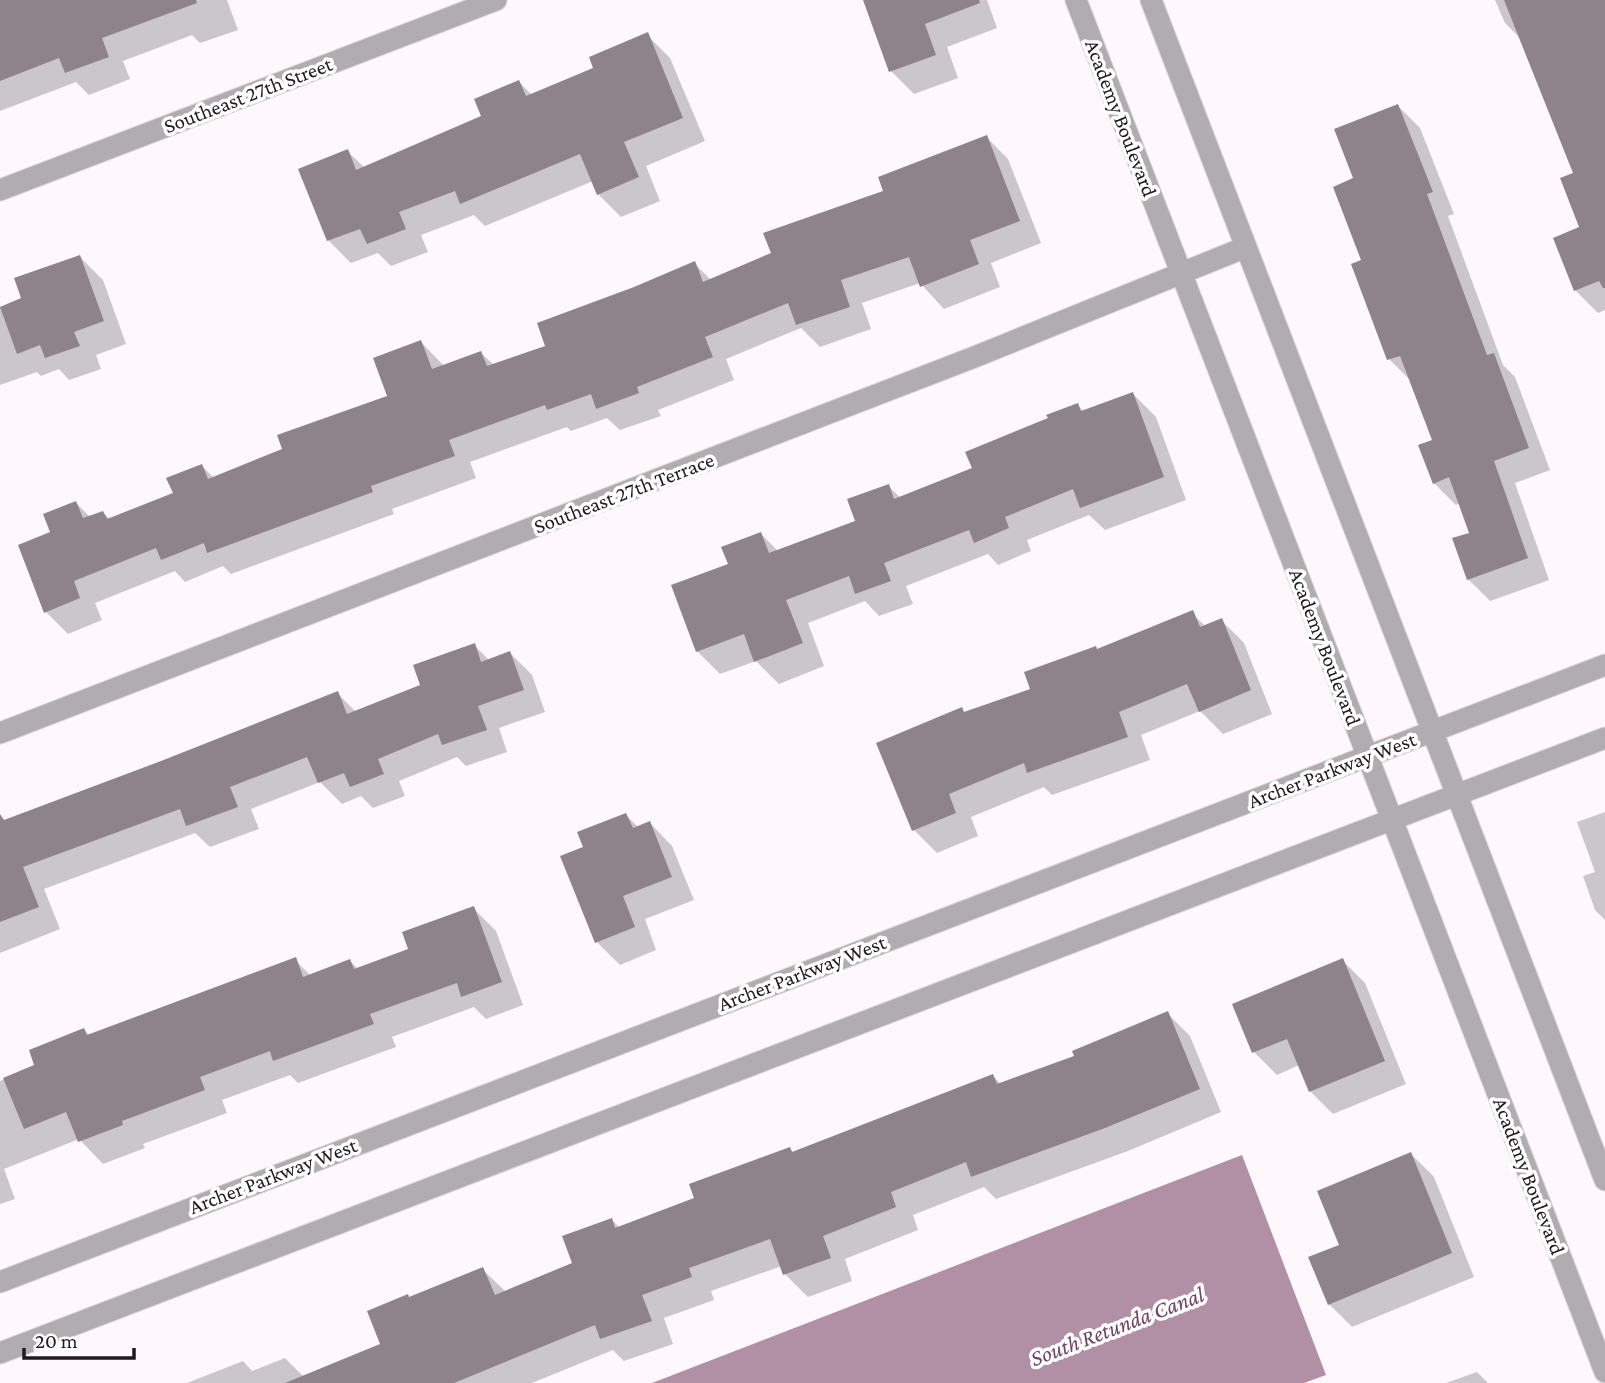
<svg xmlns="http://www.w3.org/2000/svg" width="1605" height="1383" viewBox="0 0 1605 1383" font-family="'Crimson Pro',serif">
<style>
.water{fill:#b190a5}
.shadow{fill:#0003}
.building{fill:#8d8389}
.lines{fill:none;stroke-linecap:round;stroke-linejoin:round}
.minor-casing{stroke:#dad5d8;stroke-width:23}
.minor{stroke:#b1acaf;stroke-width:21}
.labels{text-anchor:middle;stroke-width:7;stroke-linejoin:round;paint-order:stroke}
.street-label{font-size:21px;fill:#1f1b1d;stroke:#fff}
.water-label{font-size:23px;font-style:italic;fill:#714162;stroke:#fff}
</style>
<rect width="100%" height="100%" fill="#fef8fc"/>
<path class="water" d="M1242,1155l84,220 -22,8h-652z"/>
<path class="shadow" d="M38,0h189l11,30 -38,13 -8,-8 -69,26 7,18 -41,16 -13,-13 -76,29v-97z
M865,0h122l10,28 -50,19 11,31 -44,16 -23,-23z
M1495,0h84l26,23v287l-7,3 -23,-23 6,-62 -6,-54 -53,-134 -17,-17z
M647,35l23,23 35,83 -59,25 14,35 -39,16 -23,-23 -5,-13 -108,45 -11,-11 -53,20 7,17 -37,14 -13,-13 -27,10 -23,-23 19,-89 18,17 118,-51 36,-35 13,13 63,-26z
M1398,106l22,22 34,86 -6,2 55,149 12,12 35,93 -35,13 34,97 -59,21 -22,-22 3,-45 -11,-31 -4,2 -22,-22v-42l-23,-60 -22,-22 -26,-97 -8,-83z
M986,137l22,22 33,84 -50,20 9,24 -56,22 -24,-26 -58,20 9,26 -51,18 -19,-19 -75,31 8,21 -76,30 3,6 -41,14 -13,-12 -36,13 -4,-4 -97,35 6,16 -84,31 2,5 -163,60 -8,-8 -38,16 -10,-11 -80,32 7,17 -34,14 -22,-22 6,-79 24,-30 14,14 13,-4 7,6 65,-25 27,-28 12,12 70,-28 106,-53 31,-55 23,24 37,-13 13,12 53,-18 87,-58 60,-26 17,17 62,-26z
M80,257l23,23 23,64 -30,11 5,14 -32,11 -10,-11 -18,7 -4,-4 -37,13v-78l23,-8z
M1133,394l23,23 30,83 -81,30 -16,-15 -62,25 4,11 -33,14 -10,-11 -82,32 7,18 -34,12 -14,-15 -57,22 16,43 -45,18 -23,-23 -36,13 -22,-22 -25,-65 57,-22 31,-31 17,17 79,-29 31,-36 13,12 73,-29 76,-50 27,-14 7,7z
M1192,613l14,14 15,-7 23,23 28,71 -49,20 -23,-23 -59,24 9,25 -98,35 -8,-8 -73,30 7,19 -41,17 -23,-23 47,-121 5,5 66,-24 66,-39z
M474,645l15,15 21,-7 22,22 13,37 -46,16 8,24 -41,14 -9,-9 -58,24 6,15 -32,12 -12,-12 -19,8 -22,-22 -69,27 8,20 -49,18 -15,-14 -151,56 16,40 -60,24v-130l162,-60 175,-70 19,19 66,-26z
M1605,812v108l-10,-10 -12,-34 12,-4 -18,-50z
M626,815l12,12 12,-4 22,23 22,54 -49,19 11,31 -36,15 -23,-23 -12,-94z
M473,908l23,23 27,74 -37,14 -12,-12 -82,30 4,10 -98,36 -8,-8 -68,25 5,13 -84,31 2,4 -42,16 -24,-25 -75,30 11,30 -15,5v-123l36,-15 48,-36 6,6 205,-76 16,16 39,-15 8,8 52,-19z
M1342,960l23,23 41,101 -73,30 -23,-23 -11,-26 -22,10 -23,-23z
M1167,1013l23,23 31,76 -93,39 -132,48 -12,-12 -71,28 5,15 -73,29 7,22 -44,16 -23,-23 -3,-8 -71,25 3,9 -50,18 9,26 -49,17 -11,-11 -81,33h-345l56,-22 9,10 33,-13 18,18 79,-31 28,-46 72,-30 24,23 68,-28 38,-44 8,8 77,-29 93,-50 4,4 199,-77 9,9 75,-28z
M1411,1154l23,23 40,100 -122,50 -23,-23 12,-58z
M1477,1372l11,11h-42z"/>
<path class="building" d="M0,0h196l1,3 -95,35 7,19 -44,16 -6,-15 -59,23z
M863,0h116l1,3 -55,21 11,31 -47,17z
M1504,0h101v288h-2l-4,-7 -25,10 -21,-53 26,-11 -19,-49 13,-5z
M648,32l35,86 -59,24 15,35 -42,18 -17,-41 -120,50 -5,-13 -56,21 7,17 -39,15 -7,-15 -33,12 -29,-72 50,-20 8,21 125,-54 -7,-17 45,-19 7,16 67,-28 -4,-11z
M1398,104l35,88 -6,2 60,161 7,-2 35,95 -35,13 34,97 -61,22 -15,-42 17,-5 -20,-56 -16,7 -15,-39 14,-5 -32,-84 -13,4 -36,-96 10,-4 -28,-73 20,-9 -19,-49z
M987,135l33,86 -50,19 9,24 -59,23 -11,-30 -68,23 9,27 -54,18 -8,-22 -83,34 8,20 -76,30 2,6 -43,16 -5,-15 -44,16 -2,-5 -96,35 6,16 -84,30 2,6 -166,61 -3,-10 -43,17 -5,-12 -82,33 6,17 -36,15 -26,-68 32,-13 -7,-18 33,-13 7,17 20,-7 4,8 66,-26 -7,-15 36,-14 6,15 74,-30 -5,-14 110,-39 -14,-38 48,-18 11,29 49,-18 6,15 58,-20 -8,-23 97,-36 61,-26 8,21 68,-29 -8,-20 120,-42 -5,-14z
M80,255l24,66 -30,11 6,14 -35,12 -5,-13 -23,9 -17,-47 21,-9 -7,-20z
M1133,392l31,85 -84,31 -7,-19 -68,28 4,11 -35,15 -5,-13 -85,33 7,18 -36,13 -6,-18 -63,24 17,43 -49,19 -10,-28 -48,18 -25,-67 57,-21 -7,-17 40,-15 8,21 86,-32 -8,-22 42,-15 5,15 78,-31 -7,-16 83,-34 -2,-3 32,-12 3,8z
M1193,610l7,17 22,-9 29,72 -52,22 -12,-28 -68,28 9,25 -101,36 -3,-10 -75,31 7,19 -44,18 -36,-88 86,-36 2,5 66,-23 -6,-17 72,-26 1,3z
M475,643l6,19 29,-11 14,39 -46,16 9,24 -45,15 -4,-11 -60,25 6,15 -34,13 -6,-14 -26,10 -11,-26 -77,30 8,20 -52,19 -6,-17 -157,58 16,40 -39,15v-108l4,6 157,-59 177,-70 9,23 73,-29 -7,-20z
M626,813l7,15 17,-7 22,56 -49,19 12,31 -40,16 -35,-87 23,-9 -6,-15z
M474,906l28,76 -41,15 -4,-14 -87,31 4,10 -101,37 -3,-10 -70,26 5,13 -83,31 1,4 -45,17 -12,-30 -42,17 -21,-51 31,-13 -5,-15 55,-22 3,7 209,-78 7,20 47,-18 4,10 54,-20 -6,-17z
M1343,958l42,103 -76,31 -22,-53 -35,14 -20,-49z
M1168,1011l32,78 -95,39 -134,49 -5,-15 -75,30 5,15 -73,29 8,22 -48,17 -13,-36 -81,29 3,9 -50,18 10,26 -52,18 -5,-14 -141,58h-169l95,-39 -13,-33 41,-17 1,3 74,-30 12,28 77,-32 -10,-27 50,-18 3,10 79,-30 -5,-14 101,-37 2,5 201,-78 4,10 77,-28 -2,-5z
M1411,1152l41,101 -124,52 -20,-48 31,-12 -22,-54z"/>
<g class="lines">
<g class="minor-casing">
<path id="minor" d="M1076,0l529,1372
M1151,0l454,1180
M0,190l496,-190
M0,733l977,-377 269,-109
M0,1282l1605,-617
M0,1353l1605,-615"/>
</g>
<use href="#minor" class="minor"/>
</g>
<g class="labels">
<g class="street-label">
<text transform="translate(248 95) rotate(-21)" y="7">Southeast 27th Street</text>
<text transform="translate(1121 118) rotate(69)" y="7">Academy Boulevard</text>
<text transform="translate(624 493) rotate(-21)" y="7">Southeast 27th Terrace</text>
<text transform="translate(1325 647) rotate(69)" y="7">Academy Boulevard</text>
<text transform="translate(1332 770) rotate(-21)" y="7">Archer Parkway West</text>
<text transform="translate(802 973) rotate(-21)" y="7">Archer Parkway West</text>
<text transform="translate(273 1176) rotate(-21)" y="7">Archer Parkway West</text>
<text transform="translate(1529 1176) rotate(69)" y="7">Academy Boulevard</text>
</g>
<g class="water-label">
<text transform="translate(1117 1326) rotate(-21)" y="8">South Retunda Canal</text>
</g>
</g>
<path d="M24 1348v10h110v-10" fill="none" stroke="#1f1b1d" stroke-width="3.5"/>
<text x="35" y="1348" font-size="21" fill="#1f1b1d" stroke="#ffffff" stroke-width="5" paint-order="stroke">20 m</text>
</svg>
